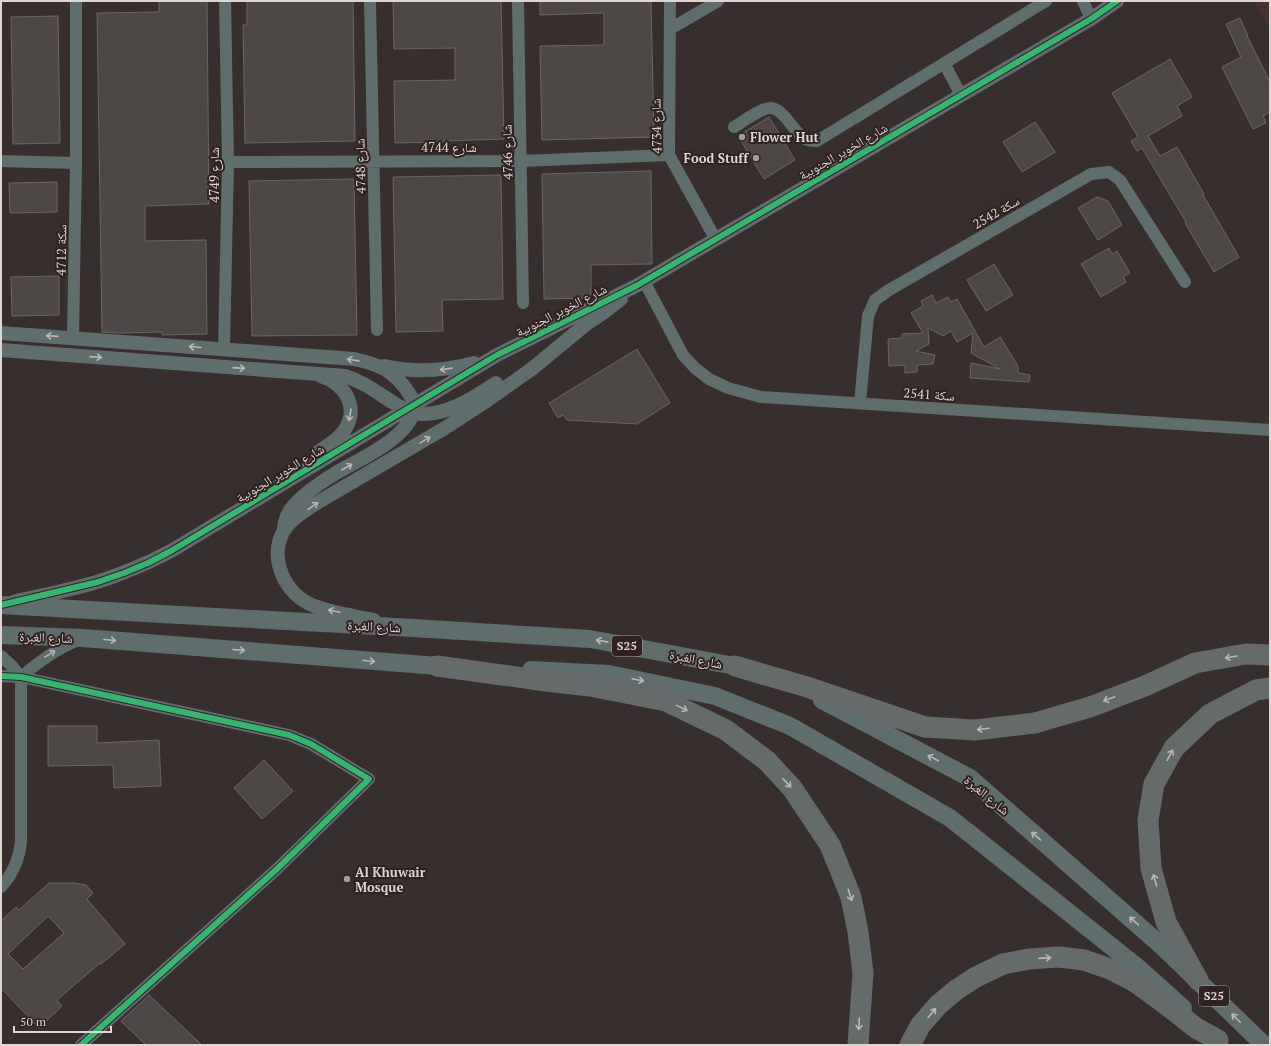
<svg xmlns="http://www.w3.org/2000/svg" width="1271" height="1046" viewBox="0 0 1271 1046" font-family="'PT Serif','Noto Naskh Arabic',serif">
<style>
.built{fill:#45322f}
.building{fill:#4d4846;stroke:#6c6564;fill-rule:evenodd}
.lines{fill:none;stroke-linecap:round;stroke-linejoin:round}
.minor{stroke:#606d6d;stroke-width:12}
.tertiary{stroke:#606d6d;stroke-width:14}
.primary{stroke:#606d6d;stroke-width:18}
.motorway{stroke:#646b6a;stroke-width:21}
.cycleway-casing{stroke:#302221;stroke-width:8}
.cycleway{stroke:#33b770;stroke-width:6}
.oneway{stroke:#b9b6b5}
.oneway2{stroke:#bab6b4}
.poi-dot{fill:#a49c9a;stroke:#302221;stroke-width:1.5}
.labels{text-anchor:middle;stroke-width:4;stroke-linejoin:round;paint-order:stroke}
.shield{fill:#302221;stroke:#aaa09e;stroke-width:1}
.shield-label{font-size:12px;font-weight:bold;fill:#dfd6d4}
.street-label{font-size:13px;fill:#dfd6d4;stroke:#302221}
.poi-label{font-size:13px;font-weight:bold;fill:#dfd6d4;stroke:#302221;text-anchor:start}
</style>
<rect width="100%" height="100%" fill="#362f2e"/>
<path class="built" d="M1254,1h16v27z"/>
<path class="building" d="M159,1h48l2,203 -64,2v35l61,-1 1,94 -45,1v-3l-41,1 -19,-1 -5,-319 62,-1z
M247,1h106l2,140 -110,2 -2,-118h4z
M393,1h108l3,138 -61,2v1l-48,1 -1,-62 61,-1v-32l-61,1z
M540,1h111l3,136 -112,3 -2,-94 64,-1v-32l-64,2z
M58,16l2,127 -47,1 -2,-127z
M1240,18l8,18h-1l23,46v30l-7,4 3,7 -13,6 -31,-62 19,-10 -15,-33z
M1170,59l22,38 -15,9 5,10 -34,20 12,20 17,-9 27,47 -1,1 36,62 -25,15 -29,-49 1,-1 -44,-74 -5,3 -6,-10 7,-4 -26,-44z
M769,117l26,43 -31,19 -26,-43z
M1035,122l20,30 -33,20 -19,-30z
M651,171l1,93 -61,1v33l-47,1 -2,-125z
M501,175l2,124 -61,1 1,31 -47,1 -3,-155z
M354,179l3,156 -105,1 -3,-155z
M57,182v30l-47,1 -1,-30z
M1097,197l11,4 14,24 -24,15 -20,-32z
M1109,248l3,6 5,-3 13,22 -7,4 3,5 -25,15 -20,-33z
M994,264l19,31 -27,16 -19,-31z
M59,276v39l-47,1 -1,-39z
M932,295l4,8 12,-6 3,5 6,-3 27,48 16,-10 18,29v7l12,2 -1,7 -59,-4 1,-15 29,6 -29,-16 2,-20 -16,9 -6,-11 -8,5 -15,-8 1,16 -13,7 19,4 -2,9 -16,1v7l-12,1v-8l-16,1 -1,-27 14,-1v-4l21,-1 -12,-20 12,-7 -2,-5z
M637,349l33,54 -33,21 -70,-4 -4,-5 -5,3 -9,-15z
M48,726h49v17l62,-3 2,46 -47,2 -1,-23 -65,1z
M264,760l29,31 -31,28 -28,-31z
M49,883h25l12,2 7,8 -6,6 38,45 -24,20 -1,-1 -43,37 5,6 -23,22 -38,-40v-67l15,-14 3,3zM48,916l16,17 -41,36 -15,-15z
M149,995l53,50h-56l-25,-24z"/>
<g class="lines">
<path class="minor" d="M370,1l7,329
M518,1l5,302
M670,1l-1,154 46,83
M1083,1l8,18
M670,29l48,-28
M944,63l17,32
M734,127c10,-6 20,-14 31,-18 17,-7 27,23 40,30 3,2 8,2 12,2l229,-140
M1,161l75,2
M228,162l293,-1 148,-6
M644,281l39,74 12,13 14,11 19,9 33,9 509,33
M73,337l3,-174v-162
M224,350l4,-188 -3,-161
M860,403l8,-87 7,-16 14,-10 202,-116 18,-2 11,8 65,102
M1,656l11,10 9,11v165c-2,18 -8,32 -20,45
M1,676l20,1 268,58 22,9 58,35 -92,90 -196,176
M21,677c17,-15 35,-28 57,-37"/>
<path class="tertiary" d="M1,333l353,26c31,6 47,17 61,45
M1,350l344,26c21,7 31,16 49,27 6,4 13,8 19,10 30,6 60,-15 83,-30
M384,366c30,7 60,5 90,-3
M318,452c9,-6 20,-12 26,-21 16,-24 1,-47 -23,-55
M284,529c1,-16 10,-25 22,-35 9,-8 20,-15 30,-21 25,-15 77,-36 79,-69
M13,602c29,-7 59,-12 87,-21 25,-8 48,-18 71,-30l326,-196 139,-69 455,-267 26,-18
M374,620c-19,-4 -44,-7 -62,-15 -27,-11 -43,-46 -29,-73 8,-14 25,-23 37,-31l125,-73 40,-26 48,-34 52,-43 18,-12 18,-14"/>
<path class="primary" d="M1,605l412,23 177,11 145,27 12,5
M1,635l82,3 368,29
M531,670l78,4 106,22 75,30 160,92 186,148 47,42
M822,700l148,78 193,169 101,98"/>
<path class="motorway" d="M437,666l109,15 44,5 76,15 60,29 41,31 25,27 38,57 21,52 7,35 5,41 -5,72
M735,666l72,21 118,40 50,3 60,-7 55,-16 55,-21 50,-23 51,-9 24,1
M1198,980l-32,-58 -15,-54 -3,-48 6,-36 20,-36 36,-34 46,-24 14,-2
M910,1045l10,-19 18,-21 18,-15 20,-13 27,-13 26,-5 30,-2 25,3 26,9 25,13 29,21 32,25 22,12"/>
<g class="cycleway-casing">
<path id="cycleway" d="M1,605l97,-23 26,-9 24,-10 23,-12 326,-196 139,-69 455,-267 26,-18
M1,676l20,1 268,58 22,9 58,35 -92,90 -196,176"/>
</g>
<use href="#cycleway" class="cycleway"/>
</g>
<defs><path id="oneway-shaft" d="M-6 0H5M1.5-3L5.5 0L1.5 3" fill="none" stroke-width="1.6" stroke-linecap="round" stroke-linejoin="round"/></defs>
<g class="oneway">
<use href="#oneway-shaft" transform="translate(52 336) rotate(-176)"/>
<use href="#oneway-shaft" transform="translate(195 347) rotate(-175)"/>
<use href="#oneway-shaft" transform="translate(96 357) rotate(4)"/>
<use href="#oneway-shaft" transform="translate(353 360) rotate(-172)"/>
<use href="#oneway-shaft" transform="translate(239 368) rotate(4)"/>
<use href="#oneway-shaft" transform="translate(446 369) rotate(172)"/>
<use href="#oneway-shaft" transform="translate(350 415) rotate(100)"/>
<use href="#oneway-shaft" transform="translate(425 440) rotate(-31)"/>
<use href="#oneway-shaft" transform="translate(347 467) rotate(-30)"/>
<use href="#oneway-shaft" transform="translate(313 506) rotate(-35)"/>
<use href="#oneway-shaft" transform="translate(334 611) rotate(-168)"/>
<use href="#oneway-shaft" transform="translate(110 640) rotate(5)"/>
<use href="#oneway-shaft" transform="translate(602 641) rotate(-169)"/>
<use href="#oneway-shaft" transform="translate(239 650) rotate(5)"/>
<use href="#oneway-shaft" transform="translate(50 654) rotate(-32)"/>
<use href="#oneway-shaft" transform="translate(369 661) rotate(5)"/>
<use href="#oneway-shaft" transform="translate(638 680) rotate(12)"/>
<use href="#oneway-shaft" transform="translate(933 758) rotate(-152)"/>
<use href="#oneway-shaft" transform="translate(1036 836) rotate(-139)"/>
<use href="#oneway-shaft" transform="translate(1134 921) rotate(-139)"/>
<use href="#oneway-shaft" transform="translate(1236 1018) rotate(-135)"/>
</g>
<g class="oneway2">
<use href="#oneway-shaft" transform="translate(1231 657) rotate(170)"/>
<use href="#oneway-shaft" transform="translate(1109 699) rotate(159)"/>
<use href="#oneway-shaft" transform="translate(682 708) rotate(26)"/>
<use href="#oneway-shaft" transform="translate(983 729) rotate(173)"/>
<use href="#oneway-shaft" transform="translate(1170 755) rotate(-62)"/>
<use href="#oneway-shaft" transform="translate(787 783) rotate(47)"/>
<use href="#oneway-shaft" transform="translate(1155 880) rotate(-106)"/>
<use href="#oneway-shaft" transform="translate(850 895) rotate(72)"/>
<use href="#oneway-shaft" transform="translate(1045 958) rotate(-4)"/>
<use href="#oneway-shaft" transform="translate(932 1013) rotate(-50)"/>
<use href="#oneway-shaft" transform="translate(859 1024) rotate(93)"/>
</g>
<g class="poi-dot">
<circle cx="742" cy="137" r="4"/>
<circle cx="756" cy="158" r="4"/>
<circle cx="347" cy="879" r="4"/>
</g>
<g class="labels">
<g class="shield">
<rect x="612" y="636" width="30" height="20" rx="3"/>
<rect x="1199" y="986" width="30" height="20" rx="3"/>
</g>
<g class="shield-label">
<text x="627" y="650">S25</text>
<text x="1214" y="1000">S25</text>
</g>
<g class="street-label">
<text transform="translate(656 126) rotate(-91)" y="5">4734 شارع</text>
<text x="449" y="152">4744 شارع</text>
<text transform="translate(843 151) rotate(-30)" y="5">شارع الخوير الجنوبية</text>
<text transform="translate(507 152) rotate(-91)" y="5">4746 شارع</text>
<text transform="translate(360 166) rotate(-91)" y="5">4748 شارع</text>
<text transform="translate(214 175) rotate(-90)" y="5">4749 شارع</text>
<text transform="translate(996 212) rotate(-30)" y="5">سكة 2542</text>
<text transform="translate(61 250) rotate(-89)" y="5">سكة 4712</text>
<text transform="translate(561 310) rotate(-27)" y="5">شارع الخوير الجنوبية</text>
<text transform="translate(929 394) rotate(4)" y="5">سكة 2541</text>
<text transform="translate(280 473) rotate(-31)" y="5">شارع الخوير الجنوبية</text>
<text transform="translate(374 626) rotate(3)" y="5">شارع الغبرة</text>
<text transform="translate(46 637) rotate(2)" y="5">شارع الغبرة</text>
<text transform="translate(696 659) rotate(11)" y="5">شارع الغبرة</text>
<text transform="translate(987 795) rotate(39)" y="5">شارع الغبرة</text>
</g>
<g class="poi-label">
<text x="750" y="142">Flower Hut</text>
<text x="748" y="163" text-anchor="end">Food Stuff</text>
<text x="355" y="877">Al Khuwair<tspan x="355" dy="15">Mosque</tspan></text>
</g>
</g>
<rect width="1271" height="1046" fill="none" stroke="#dfd6d4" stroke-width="4"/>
<path d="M14 1026v6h97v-6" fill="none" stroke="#dfd6d4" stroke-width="2"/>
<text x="20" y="1026" font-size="12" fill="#dfd6d4" stroke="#302221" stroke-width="3" paint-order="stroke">50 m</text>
</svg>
